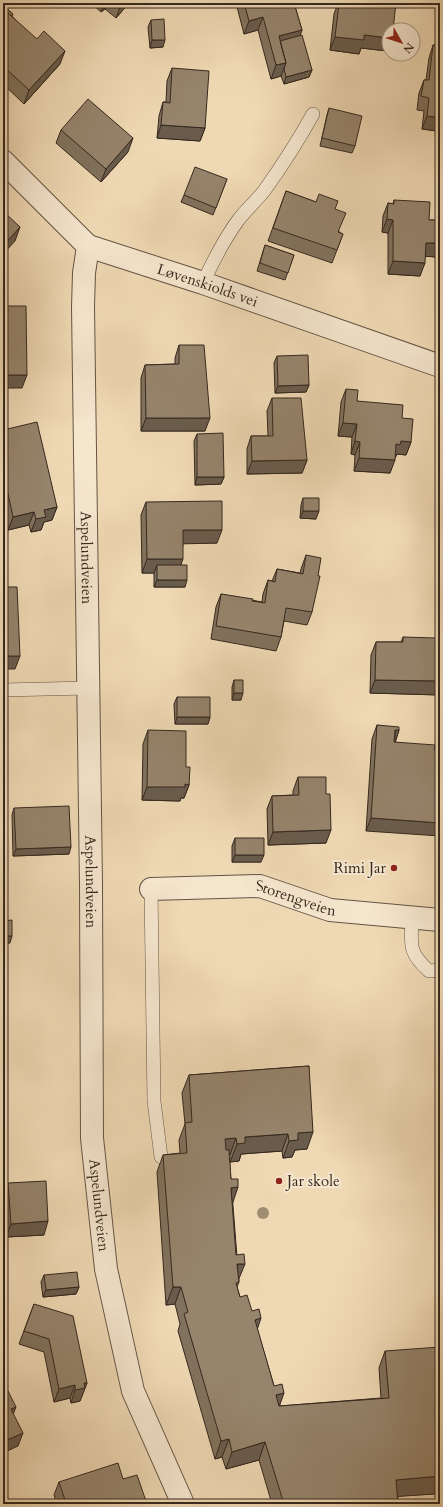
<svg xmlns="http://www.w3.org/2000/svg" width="443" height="1507" viewBox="0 0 443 1507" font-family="Cardo,serif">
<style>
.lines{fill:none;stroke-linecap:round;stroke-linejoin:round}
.service-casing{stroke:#645444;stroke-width:14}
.minor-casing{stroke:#645444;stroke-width:24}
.service{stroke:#f5e6ce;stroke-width:13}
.minor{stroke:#f5e6ce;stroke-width:22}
.tree{fill:#9e8c73}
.wall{fill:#81725d;stroke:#35281e}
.shaded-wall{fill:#695c4c;stroke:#35281e}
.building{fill:#96846c;stroke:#35281e}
.poi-dot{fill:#8f2418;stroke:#f5e6ce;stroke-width:1.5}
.labels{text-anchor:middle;stroke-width:4;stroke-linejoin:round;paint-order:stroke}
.street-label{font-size:15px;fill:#35281e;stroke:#f5e6ce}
.poi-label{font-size:15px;fill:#35281e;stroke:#f5e6ce;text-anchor:end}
</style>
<rect width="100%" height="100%" fill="#efd9b4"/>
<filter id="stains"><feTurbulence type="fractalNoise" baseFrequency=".005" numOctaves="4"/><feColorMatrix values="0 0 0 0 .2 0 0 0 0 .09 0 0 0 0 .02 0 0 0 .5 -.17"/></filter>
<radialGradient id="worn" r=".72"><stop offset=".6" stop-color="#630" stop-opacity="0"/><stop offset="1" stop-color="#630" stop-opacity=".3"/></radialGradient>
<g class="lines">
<g class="service-casing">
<path id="service" d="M203,283c10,-22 22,-45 36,-64 8,-10 17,-18 25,-28 18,-25 34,-50 49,-77
M3,690l85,-2
M151,889l3,212 7,56
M412,918c-1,27 -4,34 17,53l11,-1"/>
</g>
<g class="minor-casing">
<g id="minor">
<path id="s1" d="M3,161l85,85 115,37 237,83"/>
<path id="s2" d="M88,246l-4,27 -1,34 8,577 1,254 14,131 27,122 50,113"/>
<path id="s3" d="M151,889l109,-3 70,24 110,10"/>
</g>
</g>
<use href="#service" class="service"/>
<use href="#minor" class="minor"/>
</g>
<circle class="tree" cx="263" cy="1213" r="6"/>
<path class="wall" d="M91,3h38l-13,15 -11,-9 -4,3z
M236,3h58l8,27 -2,5 12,35 -3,7 -25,7 -3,-8 -10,3 -13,-49 -14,4z
M338,3h58l-7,35v8l-2,5 -26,-3 -2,6 -29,-4 4,-36z
M3,6l10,8 -1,2 48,48 -36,40 -21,-20z
M151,20l12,27 -13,1 -2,-21z
M433,45h7v92h-4l1,-6 -15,-2 2,-18 -7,-1 2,-17 5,-13h2l3,-22z
M172,68l33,60 -5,13 -43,-3 2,-22 4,-14h3l1,-21z
M329,108l26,38 -3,7 -32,-7 7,-31z
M61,130l67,22 -27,30 -45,-39z
M227,179l-14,36 -32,-13 3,-7z
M286,191l49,18 4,23 4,2 -11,29 -64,-22z
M394,200l35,20h11v27l-4,10 -11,-1 -5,20 -32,-2v-41l-6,-1 1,-16 5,-13 5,1z
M265,245l29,10 -9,25 -28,-9z
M179,345l26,86h-64v-53l4,-13 30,-1v-6z
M277,356l32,29 -3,7 -31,1 -1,-30z
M346,389l11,12 45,17 9,24 -5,13 -9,-1 -2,4 -5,15 -36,-2 1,-16 -4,-1 1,-17 -14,-1 3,-34z
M272,398l35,62 -5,13 -55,1v-25l4,-13h17l-1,-25z
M3,430l54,77 -5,13 -8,2 -3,8 -10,2 -2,-7 -21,5 -5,-23z
M197,434l27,43 -3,7 -26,1 -1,-44z
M303,498l13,21 -16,-1 1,-13z
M146,502l71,41h-34l-2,22 4,22h-31v-14h-12l-1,-58z
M306,555l6,57 -5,13 -23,-4 -3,16 -5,14 -65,-12 5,-32 5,-13 41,8 1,-8 5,-14 4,1 5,-12 23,4 1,-4z
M403,637l33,6h4v52l-70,-2 1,-38 5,-13h25z
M234,680l7,20h-9v-13z
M177,697l33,20 -2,7h-33l-1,-20z
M377,725l22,5 -4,12 39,8 -68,81 6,-92z
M148,730l38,37 3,18 -5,13h-3l-1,3 -38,-1 1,-56z
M298,777l28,66 -58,2 -1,-36 5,-13 21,-1v-4z
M14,808l55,46 -56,2 -1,-41z
M235,838l26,24h-29v-16z
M309,1066l-2,83 -12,1 -3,7 -9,1 -1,-7 -41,3 -2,7 -9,1 -1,-7 10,127 -2,5 3,10 17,32 23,77 101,-8 -2,-30 6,-17 51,74 4,51 -6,18 -36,2v8h-126l-13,-44 -33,9 -4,-12 -7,2 -37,-128 2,-7 -5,-20 -9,1 -9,-133 6,-17 17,-2 -1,-13 6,-16 -3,-31 7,-18z
M8,1183l36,52 -38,2 -3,-41z
M44,1275l35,12 -3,7 -33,3 -2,-15z
M34,1304l53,79 -7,18 -9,2 -1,-5 -16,4 -10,-50 -25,-8z
M123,1479l24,25h-90l-3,-9 5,-13z"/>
<path class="shaded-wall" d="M105,3h2l-2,6 -4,3z
M122,3h7l-13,15 5,-13z
M263,17l-5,13 -14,4 5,-13z
M302,30l-5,13 -19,5 1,-12z
M364,35l25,3v8l-2,5 -26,-3 -2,6 -29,-4 5,-13z
M152,40h13l-2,7 -13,1z
M65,51l-5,13 -36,40 5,-14z
M286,63l-5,13 -10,3 5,-14z
M312,70l-3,7 -25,7 2,-7z
M427,116l13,2v6l-3,7 -15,-2z
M161,125l44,3 -5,13 -43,-3z
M440,127v10h-4z
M133,138l-5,14 -27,30 5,-13z
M387,219l6,1 -5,13 -6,-1z
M20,227l-5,14 -12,13v-8z
M426,243h14v4l-4,10 -15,-1z
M393,261l32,2 -5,13 -32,-2z
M3,375h24l-5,13h-19z
M309,385l-3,7 -31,1 3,-7z
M146,418h64l-5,13h-64z
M343,423l14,1 -5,13 -14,-1z
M355,441l5,1 -5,13 -4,-1z
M401,441l10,1 -5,13 -9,-1 -2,4h-4l5,-14z
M359,458l36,2 -5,13 -36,-2z
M307,460l-5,13 -55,1 5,-13z
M197,477h27l-3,7 -26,1z
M57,507l-5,13 -8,2 -3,8 -10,2 5,-13 8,-9z
M303,511h16l-3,8 -16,-1z
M34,512l-5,13 -21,5 5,-13z
M183,530h39l-5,13 -39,1z
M147,559h36l-5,13 -21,-7 -3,8h-12z
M157,580h30l-2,7h-31z
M3,656h17l-5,13h-12z
M375,680l65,1v14l-70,-2z
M234,693h9l-2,7h-9z
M177,717h33l-2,7h-33z
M395,730h4l-4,13z
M185,784l4,1 -5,13h-3l-1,3 -38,-1 5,-13z
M371,818l69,5v13l-74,-5z
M331,830l-5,13 -58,2 5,-13z
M71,847l-2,7 -56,2 3,-7z
M235,855h29l-3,7h-29z
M3,936h9l-2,7 -7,1z
M313,1132l-6,17 -12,1 -3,7 -9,1 6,-17 9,-8z
M288,1134l-6,17 -41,3 -2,7 -9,1 7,-18 8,-7z
M236,1138l-6,17 -12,1 7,-17z
M238,1187l-6,18 -1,-17z
M48,1221l-4,14 -38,2 5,-13z
M237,1264h8l-7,17z
M79,1287l-3,7 -33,3 3,-7z
M173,1287h8l-6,17 -9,1z
M261,1318l-6,18v-16z
M84,1383h3l-7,18 -9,2 4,-13z
M75,1385l-5,13 -16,4 5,-13z
M284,1393l-6,17 -2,-15z
M16,1407l-5,13v-11z
M435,1408h5v17l-11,1z
M23,1433l-5,13 -15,7v-11z
M229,1439l-7,18 -7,2 6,-18z
M265,1442l-6,18 -33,9 6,-17z
M440,1476l-6,18 -44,3 6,-17z
M74,1500l-2,4h-6v-1z"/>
<path class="building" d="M244,3h50l8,27 -23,6 7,27 -10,2 -13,-48 -14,4z
M339,3h57l-3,27h-4v8l-25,-3v5l-29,-3z
M3,6l10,8 -2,2 -3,-3 -5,5z
M8,13l29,26 7,-8 21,20 -36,39 -26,-24v-48z
M164,19l1,21h-13l-1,-20z
M302,35l10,35 -26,7 -2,-8 2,-6 -6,-22z
M433,45h7v73l-13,-2 2,-18 -8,-2 3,-16h5z
M172,68l37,3 -4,57 -44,-3 2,-23 7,1z
M88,99l45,39 -27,31 -45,-39z
M329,108l33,8 -7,30 -33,-8z
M195,167l32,12 -11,29 -32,-13z
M286,191l30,11 3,-8 19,7 -3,8 11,4 -8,19 5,2 -6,16 -64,-22z
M394,200l36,2 -1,18h11v23h-14l-1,20 -32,-2v-41l-6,-1 1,-16 6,1z
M3,211l17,16 -17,19z
M265,245l29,10 -6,18 -28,-10z
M3,306h23l1,69h-24z
M179,345h25l6,73h-64l-1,-53 34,-1z
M308,355l1,30 -31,1 -1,-30z
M346,389l12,1 -1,11 46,4 -1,13 11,1 -2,23 -10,-1 -1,4 -4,-1 -1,16 -36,-2 1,-16 -5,-1 2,-17 -14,-1z
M272,398h29l6,62 -55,1 -1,-25h22z
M37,422l20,85 -13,3 2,7 -10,2 -2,-7 -21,5 -8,-37 -2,1v-51z
M223,433l1,44h-27v-43z
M303,498h16v13h-16z
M222,501v29h-39v29h-36l-1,-57z
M306,555l15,3 -3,18h2l-8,36 -26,-4 -5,29 -65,-11 5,-32 32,5 -1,2 13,2 3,-23 7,2 2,-13 26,5z
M157,565h30v15h-30z
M3,587h14l3,69h-17z
M403,637l33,1v5h4v38l-65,-1 1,-38h27z
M234,680h9v13h-9z
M177,697h33v20h-33z
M377,725l22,2v3h-4l-1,12 41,3 -1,5 6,1v72l-69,-5z
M148,730l38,1v36h4l-1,18 -4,-1v3h-38z
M298,777h28v17h4l1,36 -58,2 -1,-36 27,-1z
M69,806l2,41 -55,2 -2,-41z
M235,838h29v17h-29z
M12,920v16h-9v-15z
M309,1066l4,66 -15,1v7l-9,1 -1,-7 -43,3v6l-8,1 -1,-6 -11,1 1,11h3l2,29h7v8l-7,1 5,67 8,-1 1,10h-8l2,18 -3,1 4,14 7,-2 5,16 7,-2 2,9 -6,2 19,66 8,-2 2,9 -8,2 3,11 110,-8 -4,-47 55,-4v61h-5l5,68 -44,4 2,24h-114l-19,-62 -33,10 -3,-13 -8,2 -37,-127 4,-2 -7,-25h-8l-10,-132 24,-2 -2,-30 7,-1 -3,-47z
M46,1181l2,40 -37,3 -3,-41z
M77,1272l2,15 -33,3 -2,-15z
M34,1304l39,12 14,67h-3l1,5 -10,2v-5l-16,4 -10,-50 -25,-8z
M3,1381l13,26 -5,2 12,24 -20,9z
M118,1463l5,16 14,-4 10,29h-72l-1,-4 -8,3 -7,-21z"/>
<g class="poi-dot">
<circle cx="394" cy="868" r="4"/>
<circle cx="279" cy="1181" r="4"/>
</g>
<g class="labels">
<g class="street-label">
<text dy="5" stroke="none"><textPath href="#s1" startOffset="246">Løvenskiolds vei</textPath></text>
<text dy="5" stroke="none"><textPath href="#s2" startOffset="312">Aspelundveien</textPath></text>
<text dy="5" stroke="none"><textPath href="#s2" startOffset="636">Aspelundveien</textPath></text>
<text dy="5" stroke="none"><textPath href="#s3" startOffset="147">Storengveien</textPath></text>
<text dy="5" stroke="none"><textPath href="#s2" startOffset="960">Aspelundveien</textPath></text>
</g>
<g class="poi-label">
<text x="386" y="873">Rimi Jar</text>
<text x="287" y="1186" text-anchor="start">Jar skole</text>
</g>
</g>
<rect width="443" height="1507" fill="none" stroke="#efd9b4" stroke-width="16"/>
<rect x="4" y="4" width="435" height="1499" fill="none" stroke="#35281e" stroke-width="2"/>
<rect x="8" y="8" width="427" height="1491" fill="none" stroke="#35281e"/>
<g transform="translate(401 42) rotate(129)"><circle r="19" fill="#f5e6ce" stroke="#a89a88"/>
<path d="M0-3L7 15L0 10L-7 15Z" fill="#8f2418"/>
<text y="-6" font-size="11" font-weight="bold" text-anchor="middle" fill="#35281e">N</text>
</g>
<rect width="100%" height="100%" filter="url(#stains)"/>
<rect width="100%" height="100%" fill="url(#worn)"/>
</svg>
